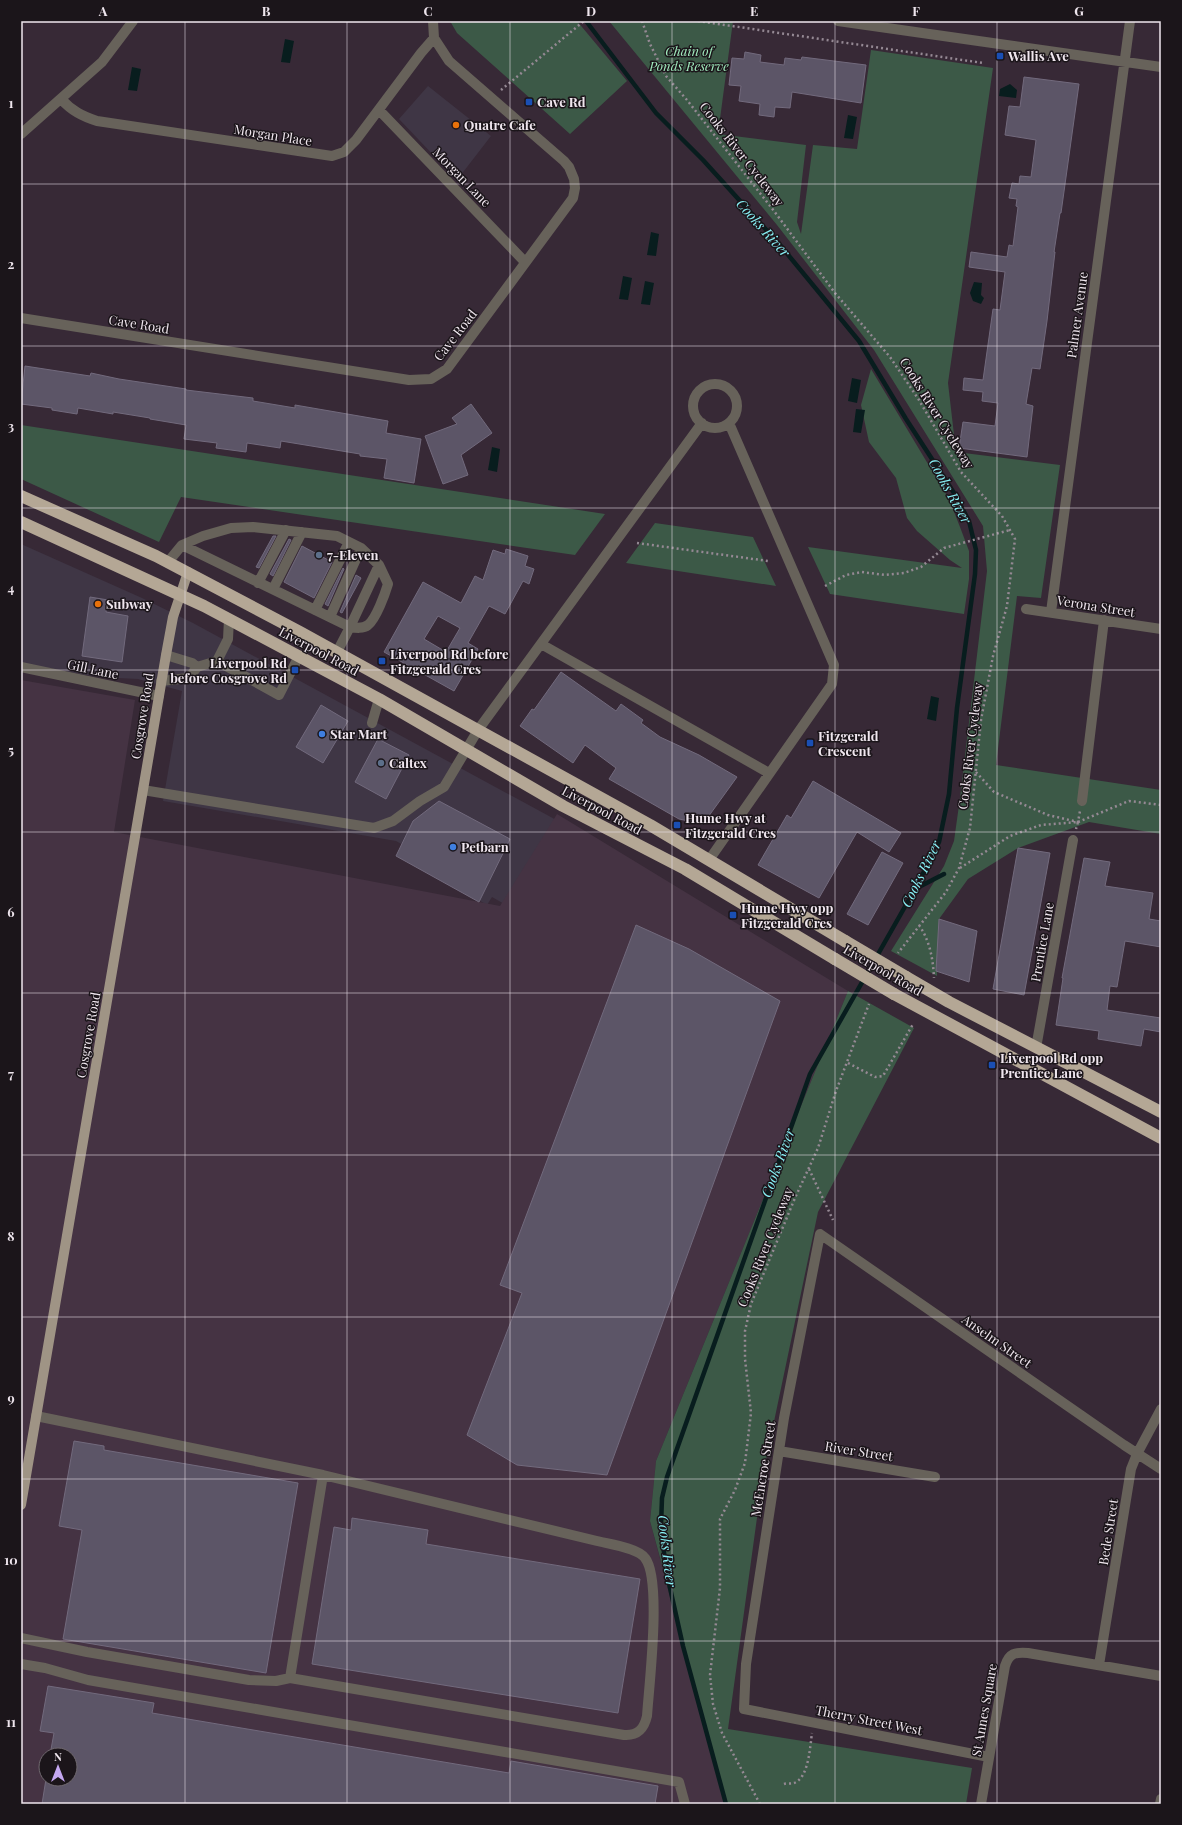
<svg xmlns="http://www.w3.org/2000/svg" width="1182" height="1825" viewBox="0 0 1182 1825" font-family="'Playfair Display',serif">
<style>
.commercial{fill:#3f3645}
.built{fill:#453343;fill-rule:evenodd}
.green{fill:#3c5947}
.water{fill:#081d1e}
.lines{fill:none;stroke-linecap:round;stroke-linejoin:round}
.stream{stroke:#081d1e;stroke-width:4.5}
.building{fill:#5c5567;stroke:#726a7d;fill-rule:evenodd}
.path{stroke:#958994;stroke-width:2.5;stroke-dasharray:2 3;stroke-linecap:butt}
.minor{stroke:#67625a;stroke-width:10}
.major{stroke:#9f9485;stroke-width:10}
.highway{stroke:#b4a795;stroke-width:12}
.highway-bridge{stroke:#b4a795;stroke-width:12}
.grid{fill:none;stroke:#efe6ee;stroke-width:1;stroke-opacity:0.55}
.transit-dot{fill:#1a4fb4;stroke:#1b151a;stroke-width:1.5}
.food-dot{fill:#e8710a;stroke:#1b151a;stroke-width:1.5}
.service-dot{fill:#5c6f8a;stroke:#1b151a;stroke-width:1.5}
.shop-dot{fill:#3f7fe0;stroke:#1b151a;stroke-width:1.5}
.labels{text-anchor:middle;stroke-width:3;stroke-linejoin:round;paint-order:stroke}
.park-label{font-size:13px;font-style:italic;fill:#a1ecbe;stroke:#1b151a}
.poi-label{font-size:13px;font-weight:bold;fill:#efe6ee;stroke:#1b151a;text-anchor:start}
.street-label{font-size:13px;fill:#efe6ee;stroke:#1b151a}
.water-label{font-size:14px;font-style:italic;fill:#88f1f6;stroke:#1b151a}
.neatline{fill:none;stroke:#efe6ee;stroke-width:1.5}
.grid-label{font-size:13px;text-anchor:middle;font-weight:bold;fill:#efe6ee}
</style>
<rect width="100%" height="100%" fill="#372936"/>
<path class="commercial" d="M428,86l63,50 -34,44 -58,-61z
M21,544l121,54 51,25 378,205 -51,85 -28,-16 -5,8 -83,-49 1,-10 -9,-5 -233,-40 19,-110 -44,-12 -40,-2 -69,-12 -8,-3z"/>
<path class="built" d="M21,680l114,20 -21,132 386,74 57,-92 291,177 -192,470 -6,60 75,283h-704zM46,1755h24v24h-24z"/>
<path class="green" d="M450,21h127l50,60 -57,53 -113,-101z
M609,21h124l-15,113 88,11 -9,77 4,12 12,-89 44,4 14,-99 122,18 -45,315 8,69 104,13 -19,133 -24,-2 -21,169 165,25v44l-72,-12 -71,26 -50,31 -29,40 -2,57 -46,-25 53,-85 10,-25 6,-43 27,-227 -4,-45 -109,-176 -97,-125z
M871,369l78,130 11,28 9,24v28l-5,35 -134,-20 -22,-47 154,21 -12,-8 -33,-29 -10,-13 -11,-40 -27,-36 -8,-37z
M21,425l584,89 -30,41 -394,-58 -22,45 -138,-63z
M655,523l98,14 23,49 -150,-23z
M848,991l66,37 -96,184 -55,262 -35,255 244,39 -6,36h-239l-77,-283 6,-60z"/>
<path class="water" d="M285,39l9,2 -4,22 -9,-1z
M132,67l9,2 -4,22 -9,-1z
M1010,84l7,6 -1,8 -17,-2 1,-7z
M848,115l9,2 -4,22 -9,-1z
M651,232l8,2 -3,22 -9,-1z
M623,276l9,2 -4,22 -9,-1z
M645,281l9,2 -4,22 -9,-1z
M974,282l8,1 -1,12 3,3 -3,6 -8,-3 -3,-8z
M852,378l9,2 -4,23 -9,-2z
M856,409l9,1 -4,23 -8,-1z
M492,447l8,2 -3,23 -9,-2z
M931,696l8,2 -3,23 -9,-2z"/>
<g class="lines">
<path class="stream" d="M586,21l70,92 47,47 77,85 79,96 47,78 48,74 15,28 7,29 -1,24 -18,134 -8,86 -10,48 -24,47 -105,185 -143,403 -5,21 -1,28 5,44 17,76 43,158
M915,889l29,-15"/>
</g>
<path class="building" d="M745,52l16,3 -1,7 24,3 1,-7 16,2 1,-3 64,8 -5,38 -69,-11 -2,16 -15,-1 -1,10 -15,-2 1,-11 -21,-3 2,-15 -12,-1 3,-27 12,1z
M1024,77l55,7 -18,129h-1l-6,39h1l-8,69 -7,48 -8,-1 -6,36 7,2 -6,51 -68,-9 4,-26 32,4 3,-23 -16,-2 1,-9 -20,-2 1,-12 19,2 10,-71 7,1 5,-38 -36,-5 2,-15 36,5 2,-12 4,1 5,-39 -2,-1 1,-7 -8,-1 3,-15 7,1 1,-8 11,1 5,-37 -31,-5 4,-29 11,1z
M25,366l65,10 1,-3 28,6 67,10v1l67,8v3l42,7v-3l93,16 -2,12 35,6 -7,44 -30,-5 3,-19 -27,-3v-2l-79,-13 -1,7 -33,-5 -1,9 -30,-4 1,-5 -33,-4 2,-14 -36,-6v-1l-37,-6v2l-35,-6 -1,6 -25,-4v-2l-31,-4z
M471,404l21,29 -31,22 7,20 -25,9 -18,-48 32,-12 -5,-6z
M273,536h3l-17,32 -3,-1z
M289,539l2,1 -18,36 -3,-2z
M302,546l30,16 -18,36 -30,-16z
M506,549l22,7 -3,10 9,3 -5,15 -6,-3 -18,33 -16,-8 -21,37 10,6 -24,42 -70,-39 39,-70 38,21 14,-27 8,4 10,-30 12,4zM438,616l22,12 -14,24 -22,-13z
M343,568l1,1 -16,37 -3,-2z
M356,575l5,3 -19,35 -2,-1z
M90,597l18,3 -2,12 22,4 -6,46 -40,-6z
M561,672l55,39 5,-7 22,16 -2,3 19,14 39,18 38,22 -34,47 -24,-5 -70,-40 7,-11 -31,-23 -12,18 -53,-37 12,-17 2,1z
M321,705l27,16 -25,42 -27,-16z
M378,739l31,16 -23,44 -31,-17z
M813,781l88,52 -12,19 -32,-20 -38,66 -61,-33 29,-50 4,3z
M439,801l71,38 -31,63 -83,-46 17,-35z
M1018,848l32,5 -26,142 -31,-6z
M882,852l21,11 -35,62 -21,-11z
M1084,858l26,4 -5,24 48,7 -4,26 12,2v26l-36,-6 -8,46 -7,-1 -3,24 54,8v14l-17,-3 -3,17 -43,-7 1,-8 -43,-6 7,-47h-1z
M939,919l38,12 -8,51 -33,-11z
M636,925l53,24 91,52 -173,474 -90,-10 -50,-30 55,-142 -22,-8z
M74,1441l30,5v4l194,33 -32,190 -203,-34 19,-109 -23,-4z
M352,1518l76,12 -2,14 214,35 -22,134 -306,-49 22,-137 17,3z
M48,1686l106,17 -2,10 357,60 2,-12 147,25 -3,18h-613l4,-25h24v-24h-20l4,-22 -14,-2z"/>
<g class="lines">
<path class="path" d="M642,21l8,23 16,32 21,24 87,111 61,82 55,64 29,43 42,72 41,44 13,23 -8,67 -14,50 -12,64 -11,108 -11,40 -13,24 -48,61
M698,21l285,42
M501,90l83,-69
M637,543l131,18
M825,586l21,-11 16,-3 23,3 19,-2 17,-6 23,-19 66,-18
M976,772l18,20 54,23 30,7 2,-11
M1078,822l51,-21 32,4
M960,868l50,-32 31,-11 37,-3 -2,7
M919,925c11,16 14,34 15,53
M848,1063l27,14 8,-1 30,-52
M809,1169l24,51
M784,1784c3,-1 7,0 10,-1 15,-5 16,-37 18,-50
M760,1804l-38,-71 -9,-29 -3,-29 10,-87v-69l15,-29 10,-27 6,-50 -6,-54v-28l6,-27 44,-106 23,-50 18,-57 33,-87"/>
<path class="minor" d="M838,21l323,46
M61,99c11,12 21,17 36,22l235,35 12,-4 12,-12 65,-87 13,-15
M379,110l146,152
M21,134l81,-72 31,-41
M21,318l388,62 22,-1 16,-10 126,-171 2,-10 -1,-9 -5,-12 -5,-6 -115,-100 -15,-23 -1,-17
M693 406a22 22 0 1 1 44 0a22 22 0 1 1-44 0Z
M182,545l21,-9 28,-8 22,-1 84,9 24,12 18,17 9,19c-3,10 -12,35 -20,41 -5,4 -12,3 -18,2l29,-62
M168,562l14,-17 168,82 -13,25
M258,583l28,-53
M273,589l29,-57
M1026,609l135,20
M315,610l34,-68
M1051,612l79,-591
M330,617l31,-69
M229,619l-1,20 -11,22 62,34 20,-39
M541,644l228,129
M166,655l26,8 5,4
M21,667l138,29
M161,681l28,-3 8,-11 20,-6
M372,723l7,-24
M143,790l231,38 19,-7 27,-20 24,-14 34,-57 224,-307
M1082,801l22,-181
M709,860l123,-176 2,-19 -105,-242
M1036,1048l37,-208
M779,1451l156,26
M21,1638l66,14 162,28 27,1 14,-3 334,57c14,1 20,-6 23,-19 2,-30 15,-137 -2,-158 -7,-10 -36,-14 -48,-17l-274,-66 -287,-59
M21,1664l24,4 43,12 591,102 6,22
M1099,1665l32,-196 6,-15 24,-45
M290,1678l33,-203
M989,1757l-245,-48 2,-45 38,-246 36,-184 304,211 37,24
M981,1804l24,-138c4,-13 10,-14 23,-13l133,23
M1160,1804l1,-5"/>
<path class="major" d="M21,1505l145,-850 7,-38 15,-45"/>
<path class="highway" d="M21,496l135,60 144,76 350,193 195,116
M21,522l183,84 175,93 184,107 122,63 150,90
M906,977l43,25 212,110
M894,994l267,144"/>
<path class="highway-bridge" d="M845,941l61,36
M835,959l59,35"/>
</g>
<path class="grid" d="M185,21v1783M347,21v1783M510,21v1783M672,21v1783M835,21v1783M997,21v1783M21,184h1140M21,346h1140M21,508h1140M21,670h1140M21,832h1140M21,993h1140M21,1155h1140M21,1317h1140M21,1479h1140M21,1641h1140"/>
<g class="transit-dot">
<rect x="996" y="52" width="8" height="8" rx="2"/>
<rect x="525" y="98" width="8" height="8" rx="2"/>
<rect x="378" y="657" width="8" height="8" rx="2"/>
<rect x="291" y="666" width="8" height="8" rx="2"/>
<rect x="806" y="739" width="8" height="8" rx="2"/>
<rect x="673" y="821" width="8" height="8" rx="2"/>
<rect x="729" y="911" width="8" height="8" rx="2"/>
<rect x="988" y="1061" width="8" height="8" rx="2"/>
</g>
<g class="food-dot">
<circle cx="456" cy="125" r="4"/>
<circle cx="98" cy="604" r="4"/>
</g>
<g class="service-dot">
<circle cx="319" cy="555" r="4"/>
<circle cx="381" cy="763" r="4"/>
</g>
<g class="shop-dot">
<circle cx="322" cy="734" r="4"/>
<circle cx="453" cy="847" r="4"/>
</g>
<g class="labels">
<g class="park-label">
<text x="689" y="56">Chain of<tspan x="689" dy="15">Ponds Reserve</tspan></text>
</g>
<g class="poi-label">
<text x="1008" y="61">Wallis Ave</text>
<text x="537" y="107">Cave Rd</text>
<text x="464" y="130">Quatre Cafe</text>
<text x="327" y="560">7-Eleven</text>
<text x="106" y="609">Subway</text>
<text x="390" y="659">Liverpool Rd before<tspan x="390" dy="15">Fitzgerald Cres</tspan></text>
<text x="287" y="668" text-anchor="end">Liverpool Rd<tspan x="287" dy="15">before Cosgrove Rd</tspan></text>
<text x="330" y="739">Star Mart</text>
<text x="818" y="741">Fitzgerald<tspan x="818" dy="15">Crescent</tspan></text>
<text x="389" y="768">Caltex</text>
<text x="685" y="823">Hume Hwy at<tspan x="685" dy="15">Fitzgerald Cres</tspan></text>
<text x="461" y="852">Petbarn</text>
<text x="741" y="913">Hume Hwy opp<tspan x="741" dy="15">Fitzgerald Cres</tspan></text>
<text x="1000" y="1063">Liverpool Rd opp<tspan x="1000" dy="15">Prentice Lane</tspan></text>
</g>
<g class="street-label">
<text transform="translate(273 135) rotate(9)" y="5">Morgan Place</text>
<text transform="translate(742 154) rotate(52)" y="5">Cooks River Cycleway</text>
<text transform="translate(462 177) rotate(46)" y="5">Morgan Lane</text>
<text transform="translate(1077 315) rotate(-82)" y="5">Palmer Avenue</text>
<text transform="translate(139 324) rotate(9)" y="5">Cave Road</text>
<text transform="translate(455 335) rotate(-52)" y="5">Cave Road</text>
<text transform="translate(937 413) rotate(58)" y="5">Cooks River Cycleway</text>
<text transform="translate(1096 606) rotate(9)" y="5">Verona Street</text>
<text transform="translate(319 651) rotate(28)" y="5">Liverpool Road</text>
<text transform="translate(93 669) rotate(12)" y="5">Gill Lane</text>
<text transform="translate(142 716) rotate(-81)" y="5">Cosgrove Road</text>
<text transform="translate(970 746) rotate(-83)" y="5">Cooks River Cycleway</text>
<text transform="translate(602 810) rotate(28)" y="5">Liverpool Road</text>
<text transform="translate(1042 942) rotate(-80)" y="5">Prentice Lane</text>
<text transform="translate(883 970) rotate(30)" y="5">Liverpool Road</text>
<text transform="translate(88 1035) rotate(-80)" y="5">Cosgrove Road</text>
<text transform="translate(765 1247) rotate(-68)" y="5">Cooks River Cycleway</text>
<text transform="translate(997 1341) rotate(35)" y="5">Anselm Street</text>
<text transform="translate(859 1451) rotate(9)" y="5">River Street</text>
<text transform="translate(763 1469) rotate(-81)" y="5">McEncroe Street</text>
<text transform="translate(1108 1532) rotate(-81)" y="5">Bede Street</text>
<text transform="translate(984 1710) rotate(-80)" y="5">St Annes Square</text>
<text transform="translate(869 1720) rotate(11)" y="5">Therry Street West</text>
</g>
<g class="water-label">
<text transform="translate(763 228) rotate(48)" y="5">Cooks River</text>
<text transform="translate(950 491) rotate(61)" y="5">Cooks River</text>
<text transform="translate(921 874) rotate(-64)" y="5">Cooks River</text>
<text transform="translate(778 1163) rotate(-70)" y="5">Cooks River</text>
<text transform="translate(667 1551) rotate(83)" y="5">Cooks River</text>
</g>
</g>
<rect width="1182" height="1825" fill="none" stroke="#1b151a" stroke-width="44"/>
<g transform="translate(58 1767)"><circle r="19" fill="#1b151a" stroke="#70696f"/>
<path d="M0-3L7 15L0 10L-7 15Z" fill="#c4a7f1"/>
<text y="-6" font-size="11" font-weight="bold" text-anchor="middle" fill="#efe6ee">N</text>
</g>
<rect x="22" y="22" width="1138" height="1781" class="neatline"/>
<g class="grid-label">
<text x="103" y="16">A</text>
<text x="266" y="16">B</text>
<text x="428" y="16">C</text>
<text x="591" y="16">D</text>
<text x="754" y="16">E</text>
<text x="916" y="16">F</text>
<text x="1079" y="16">G</text>
<text x="11" y="108">1</text>
<text x="11" y="269">2</text>
<text x="11" y="431">3</text>
<text x="11" y="593">4</text>
<text x="11" y="755">5</text>
<text x="11" y="917">6</text>
<text x="11" y="1079">7</text>
<text x="11" y="1241">8</text>
<text x="11" y="1403">9</text>
<text x="11" y="1565">10</text>
<text x="11" y="1727">11</text>
</g>
</svg>
